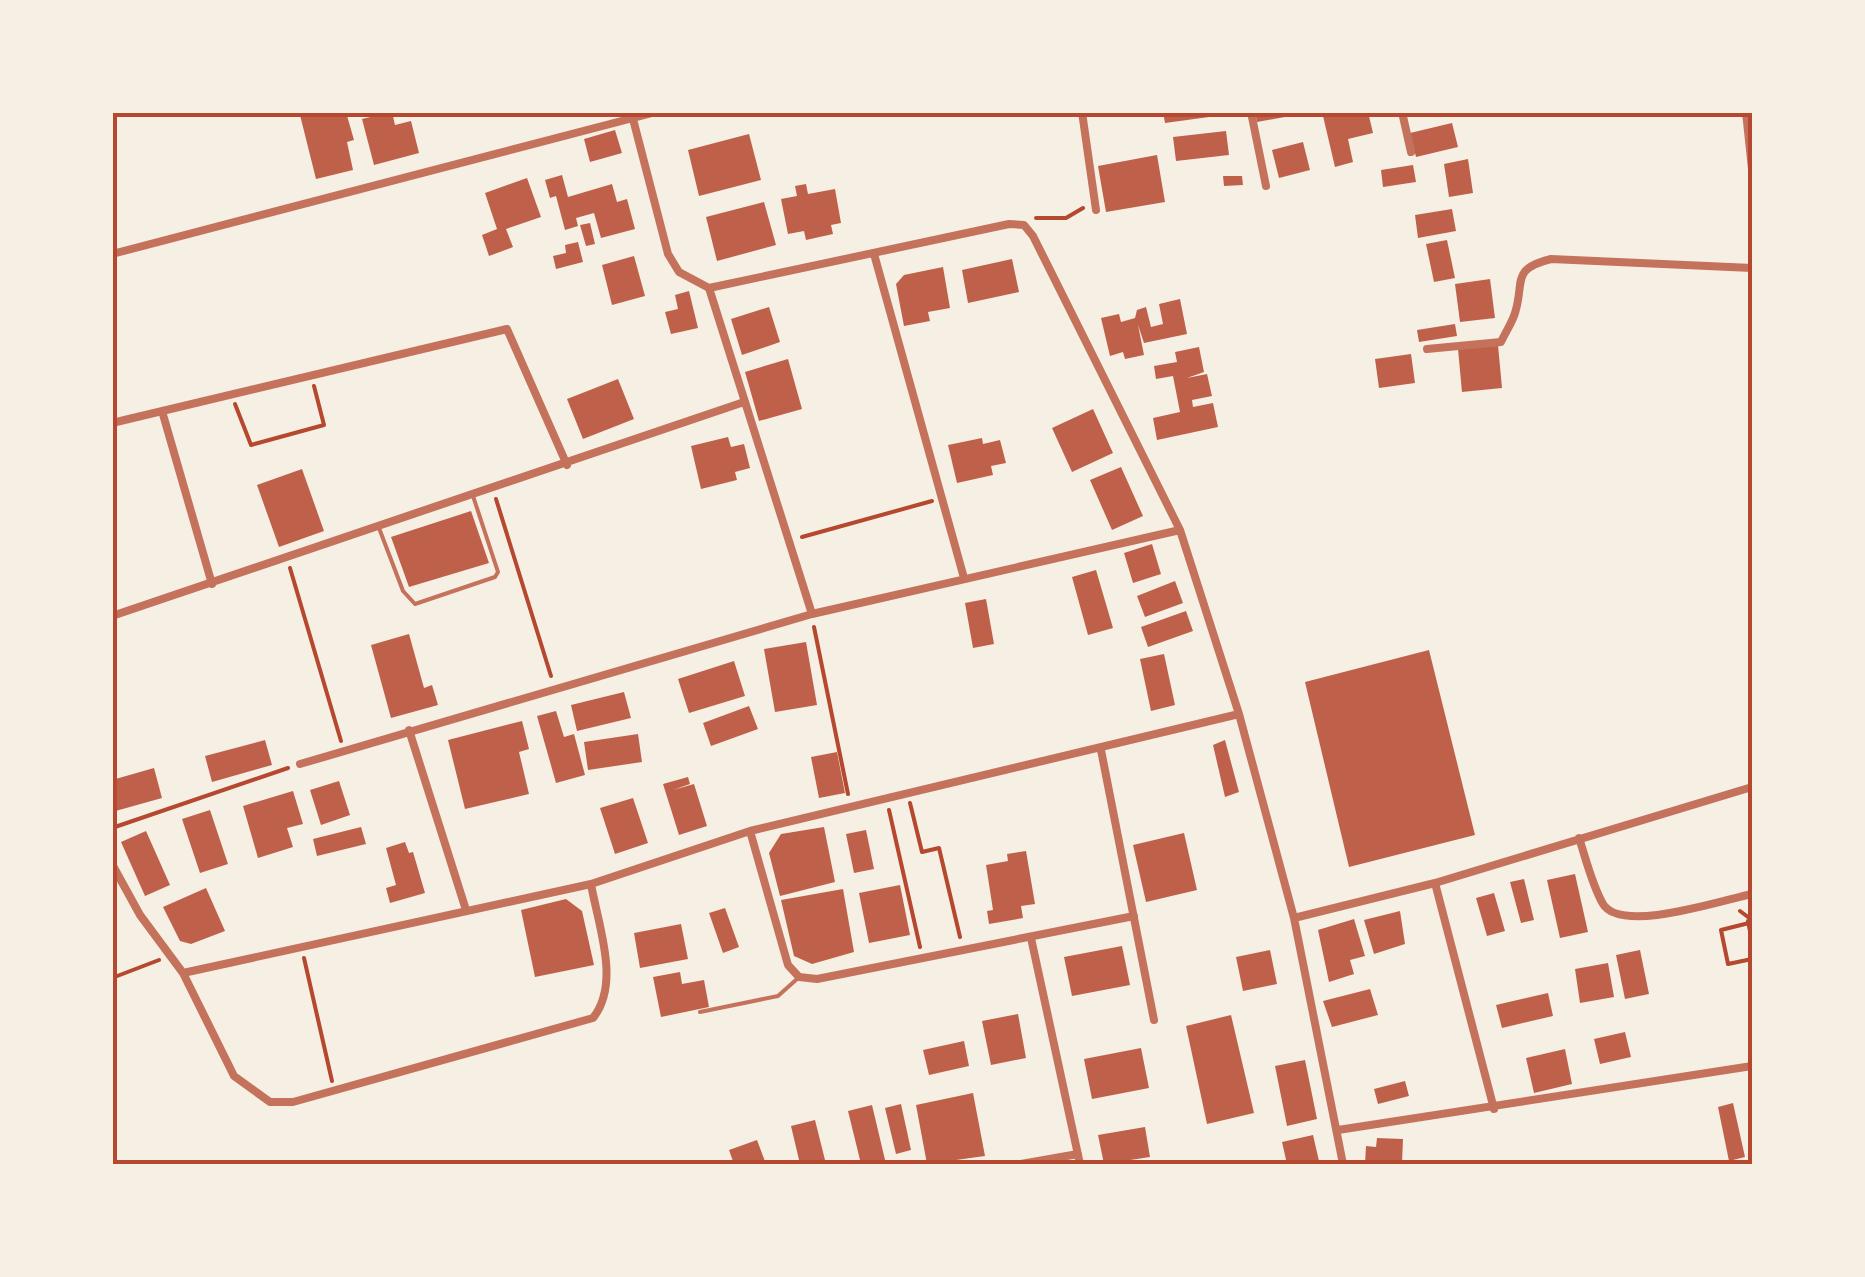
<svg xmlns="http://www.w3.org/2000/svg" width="1865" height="1277" viewBox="0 0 1865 1277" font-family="'Alegreya Sans',sans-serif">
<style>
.building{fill:#bf614a}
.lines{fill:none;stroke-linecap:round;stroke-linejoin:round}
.path{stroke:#b5482f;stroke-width:4}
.service{stroke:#c5725c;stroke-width:4}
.minor{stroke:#c5725c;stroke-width:8}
.neatline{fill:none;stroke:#b5482f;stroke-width:4}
</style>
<rect width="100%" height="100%" fill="#f6efe4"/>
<path class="building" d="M311,112h35l8,28 -7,2 6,28 -37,9 -16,-64z
M392,112l3,13 16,-4 8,32 -45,12 -12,-46z
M1163,112h61v3l-59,8z
M1255,112h45l1,2 -44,8z
M1337,112h31l5,21 -25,6 5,23 -18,5 -12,-51z
M1452,123l6,24 -42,10 -6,-24z
M615,130l7,23 -32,9 -6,-23z
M1226,131l3,24 -53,6 -3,-24z
M749,134l12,46 -62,16 -11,-46z
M1303,142l7,28 -31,8 -7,-28z
M1157,155l8,47 -59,10 -8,-46z
M1468,159l5,34 -24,4 -5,-33z
M1413,165l3,17 -33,5 -2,-17z
M562,175l6,22 44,-13 5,18 10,-3 8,30 -34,9 -7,-25 -18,5 2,8 -13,4 -9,-34 -6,2 -5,-18z
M1223,176h19l1,9 -19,1z
M527,178l14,39 -35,12 7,18 -24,9 -7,-21 15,-6 -12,-36z
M806,184l2,10 27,-5 6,34 -10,2 2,9 -27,6 -2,-9 -16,3 -7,-35 16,-3 -2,-10z
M764,202l12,43 -59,16 -11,-44z
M1452,209l4,22 -38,7 -3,-23z
M590,223l5,21 -9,2 -6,-21z
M1447,240l8,38 -21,4 -8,-38z
M578,242l5,20 -27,7 -3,-13 13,-3 -1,-8z
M634,256l11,40 -33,9 -10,-40z
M1012,259l7,33 -51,11 -6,-33z
M943,267l7,41 -22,4 2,9 -26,5 -8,-42 8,-9z
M1490,279l5,39 -35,4 -5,-38z
M689,291l9,37 -27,6 -6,-22 13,-3 -3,-14z
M1180,299l7,35 -43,9 -6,-18 6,30 -19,4 -2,-7 -13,4 -9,-38 18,-4 2,8 14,-4 2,-8 9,-3 5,20 12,-3 -4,-20z
M769,307l11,35 -38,13 -11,-36z
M1455,324l2,12 -38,6 -2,-12z
M1498,345l4,43 -40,4 -4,-43z
M1199,347l5,25 -17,6 20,-4 5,22 -20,4 1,7 20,-4 5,24 -61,13 -4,-22 27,-6 -7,-36 -17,3 -2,-13 23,-4 -2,-10z
M1411,354l4,29 -36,5 -4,-29z
M788,359l14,50 -43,12 -14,-49z
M618,379l16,40 -51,20 -16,-40z
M1093,409l20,44 -41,19 -20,-44z
M728,437l3,10 13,-3 6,24 -15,4 2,8 -36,9 -10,-43z
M982,438l1,6 17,-4 6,23 -15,3 2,9 -36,8 -9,-38z
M1121,467l22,49 -31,14 -22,-50z
M302,469l22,62 -45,16 -22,-62z
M471,511l18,52 -80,24 -18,-50z
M1152,544l9,30 -28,9 -9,-30z
M1096,570l17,58 -25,7 -16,-58z
M1175,581l8,22 -38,14 -8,-21z
M986,599l8,45 -21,4 -8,-45z
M1186,611l7,20 -45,16 -7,-20z
M409,634l15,54 8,-3 6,20 -47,13 -20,-73z
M806,642l11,63 -42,7 -11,-63z
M1429,650l46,185 -126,32 -44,-185z
M1164,654l11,51 -24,6 -11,-52z
M734,661l11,35 -56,17 -11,-34z
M624,692l7,26 -54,13 -6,-26z
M749,706l9,23 -47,17 -8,-23z
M556,711l8,26 10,-3 11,41 -29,8 -19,-67z
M522,721l7,28 -10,3 10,42 -64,15 -17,-69z
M638,734l4,28 -54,8 -4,-28z
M265,740l7,25 -60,17 -7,-26z
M1225,740l14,52 -14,5 -12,-52z
M837,752l8,41 -26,5 -8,-41z
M154,768l8,30 -50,14v-32z
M688,777l2,7 -17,6 21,-6 13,42 -28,9 -16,-51z
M339,781l11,34 -29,10 -11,-35z
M293,791l10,33 -16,4 6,19 -35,11 -15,-52z
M633,798l15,45 -33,11 -15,-46z
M210,810l18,54 -28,9 -18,-54z
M361,827l5,17 -49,12 -4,-17z
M824,827l11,55 -55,14 -11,-43 12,-19z
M866,830l8,39 -20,4 -8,-39z
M146,831l24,54 -25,11 -24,-54z
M1184,833l13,57 -51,12 -13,-57z
M405,842l4,11 4,-1 12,41 -35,10 -4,-15 10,-3 -10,-37z
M1026,851l9,53 -14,2 2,12 -34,6 -2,-13 6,-1 -7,-45 22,-4 -1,-7z
M1575,874l13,58 -28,6 -13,-58z
M1524,879l10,41 -13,3 -11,-41z
M900,885l10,50 -41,8 -10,-50z
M206,888l19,43 -34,13 -11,-3 -17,-34z
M843,889l11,63 -42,12 -18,-8 -13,-56z
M1494,893l11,38 -18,5 -11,-38z
M566,899l16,12 12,54 -59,12 -14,-67z
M725,908l14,39 -16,6 -14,-40z
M1400,911l5,33 -31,10 -10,-34z
M1354,919l11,37 -15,4 4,14 -25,8 -11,-52z
M681,924l7,35 -48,9 -6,-35z
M1122,946l8,39 -58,11 -8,-39z
M1270,950l7,34 -34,7 -7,-34z
M1640,950l9,44 -24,5 -9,-44z
M1608,963l6,34 -34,6 -5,-34z
M680,972l2,12 22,-4 5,27 -48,10 -8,-40z
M1370,989l8,26 -46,12 -9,-26z
M1548,993l5,23 -51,12 -6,-23z
M1018,1014l8,44 -35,7 -9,-44z
M1231,1015l23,98 -47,11 -21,-98z
M1625,1032l6,25 -31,7 -6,-25z
M964,1041l5,25 -40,9 -6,-25z
M1141,1048l8,40 -57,11 -8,-40z
M1565,1049l7,35 -38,9 -8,-35z
M1305,1060l12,59 -30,7 -12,-60z
M1405,1081l4,15 -31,8 -4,-15z
M973,1093l12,63 -58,8 -11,-59z
M1733,1103l12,54 -16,4 -11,-54z
M901,1104l10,46 -15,4 -11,-46z
M872,1105l14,59h-25l-13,-53z
M815,1120l11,44h-26l-9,-38z
M1145,1127l5,30 -46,7 -6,-29z
M1313,1135l6,26 -32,3 -5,-22z
M1377,1138l26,1 -1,25h-37l1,-18 10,1z
M757,1140l9,24h-32l-5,-14z"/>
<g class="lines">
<path class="path" d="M1036,218h30l17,-10
M235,404l16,41 73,-20 -10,-39
M496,499l55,177
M802,537l130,-36
M290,568l51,173
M814,627l34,167
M910,803l12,49 17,-4 21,89
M889,810l31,137
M112,828l176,-60
M1740,911l12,9
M1748,921l4,21
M1749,923l-28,7 7,34 24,-5
M304,958l28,123
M112,978l47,-18"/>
<path class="service" d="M379,528l24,63 12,13 80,-27 3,-5 -25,-76
M700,1012l78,-16 19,-17"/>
<path class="minor" d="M1082,112l14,98
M1251,112l15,74
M1402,112l9,40
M1746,112l6,57
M633,119l35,135 11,18 30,16 300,-64 15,1 9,11 147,294 59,184 55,204 49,246
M112,254l544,-142
M874,254l90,324
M709,288l103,326
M1427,349l74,-7c4,-9 11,-19 14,-29 10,-31 -5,-44 36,-54l201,9
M162,411l50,173
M112,423l395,-94 60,136
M112,616l632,-214
M409,730l57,180
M1101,750l53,270
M300,764l512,-150 368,-84
M750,831l38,134 11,12 18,2 317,-63
M1579,838c7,21 13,47 24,66 18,30 120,-4 149,-10
M112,864l28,51 43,58 51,103 36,26h23l300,-84c28,-35 5,-93 -2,-134
M1435,883l59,226
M1294,918l141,-35 317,-96
M1031,938l49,226
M183,973l408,-89 159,-53 489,-117
M1338,1130l414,-64
M1021,1164l57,-10"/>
</g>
<rect width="1865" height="1277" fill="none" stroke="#f6efe4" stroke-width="230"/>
<rect x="115" y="115" width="1635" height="1047" class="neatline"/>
</svg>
